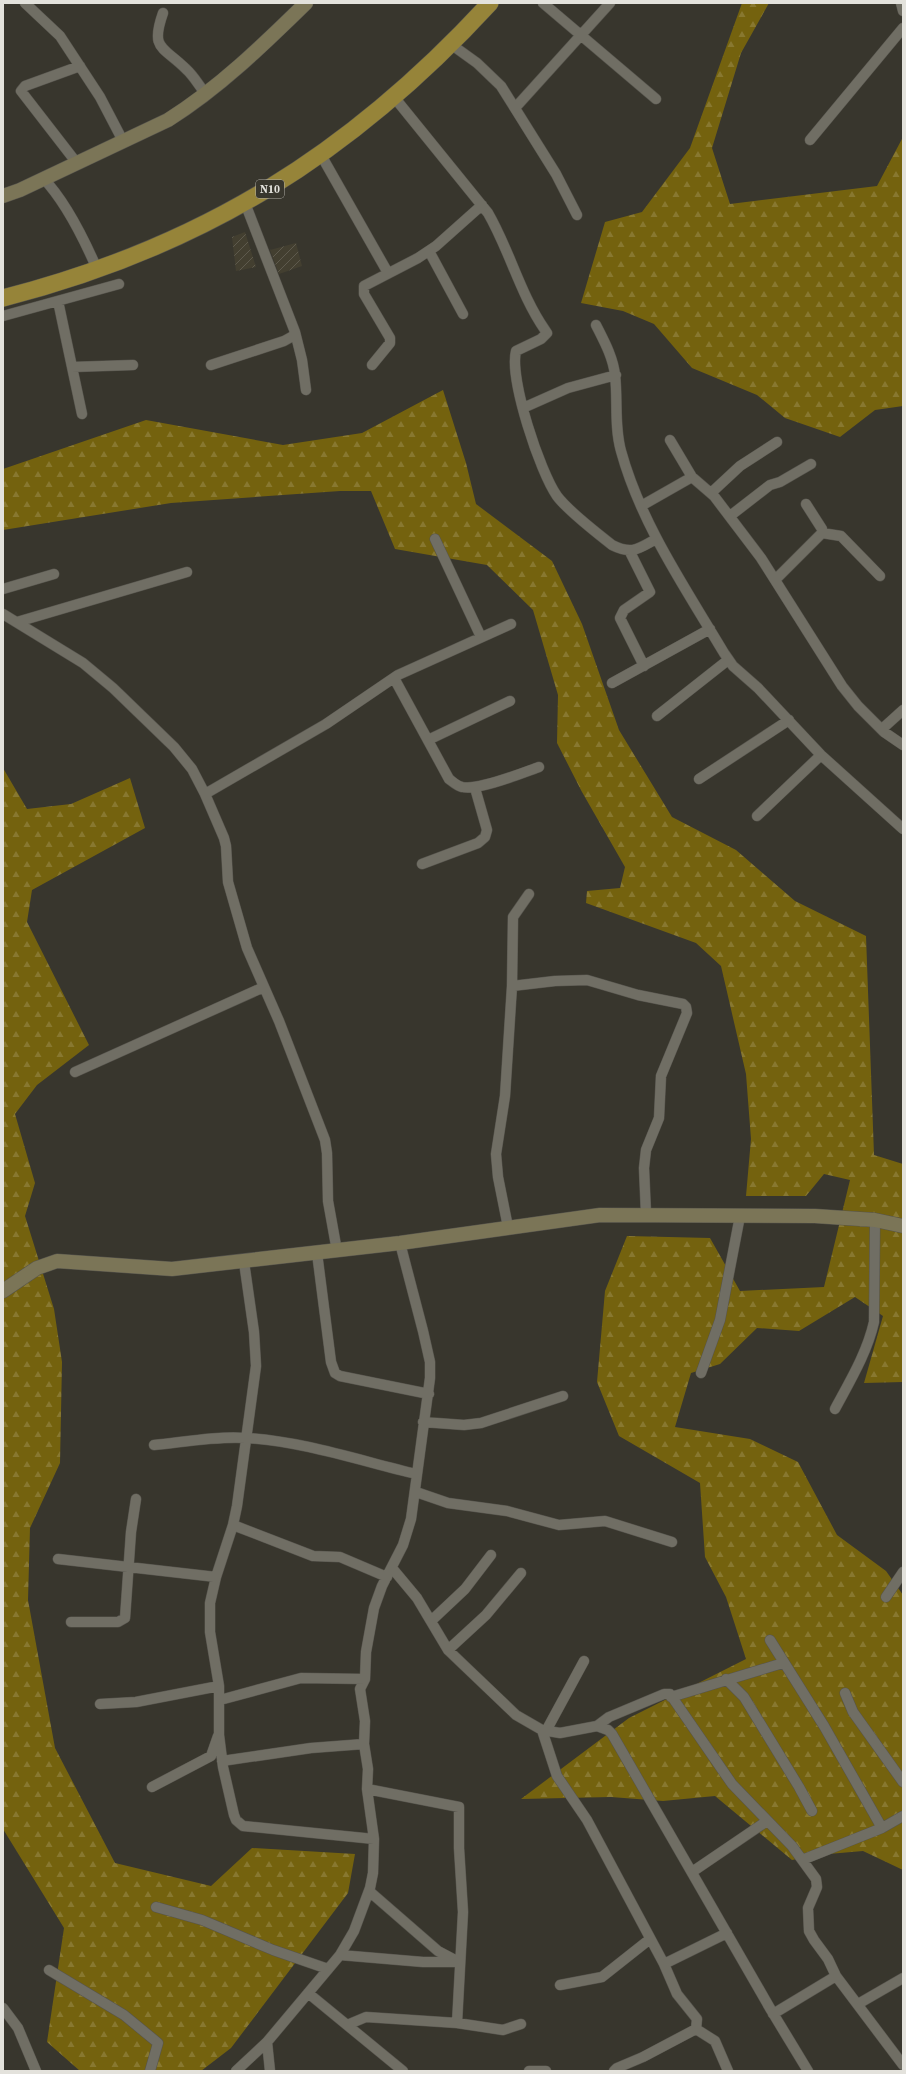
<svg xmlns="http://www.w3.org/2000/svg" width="906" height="2074" viewBox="0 0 906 2074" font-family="'Source Serif 4',serif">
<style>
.industrial{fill:url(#industrial-furrows)}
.forest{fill:url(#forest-firs)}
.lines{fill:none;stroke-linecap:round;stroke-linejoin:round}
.street-casing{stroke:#56544d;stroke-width:11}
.secondary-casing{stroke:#56544d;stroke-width:15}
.highway-casing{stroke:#56544d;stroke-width:18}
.street{stroke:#706e64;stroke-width:10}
.secondary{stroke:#7b7557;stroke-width:14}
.highway{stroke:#968439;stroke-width:17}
.labels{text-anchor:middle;stroke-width:3;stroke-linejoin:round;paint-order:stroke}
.shield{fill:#38362d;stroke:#b0aea8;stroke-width:1}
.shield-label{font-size:11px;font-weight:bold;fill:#e3e2dc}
</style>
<defs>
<pattern id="industrial-furrows" width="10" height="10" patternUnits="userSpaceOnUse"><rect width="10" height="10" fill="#433f30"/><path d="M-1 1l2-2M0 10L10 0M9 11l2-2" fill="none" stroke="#5e5a4d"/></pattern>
<pattern id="forest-firs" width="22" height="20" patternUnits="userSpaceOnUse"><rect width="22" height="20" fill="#74620e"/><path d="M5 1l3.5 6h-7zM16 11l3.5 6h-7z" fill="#887830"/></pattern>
</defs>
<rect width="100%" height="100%" fill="#38362d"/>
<path class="industrial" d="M245,232l11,35 -20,4 -4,-34z
M296,243l6,23 -23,8 -9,-24z"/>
<path class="forest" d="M742,3h27l-28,50 -29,95 18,56 147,-18 26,-49v269l-28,4 -35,27 -55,-19 -28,-23 -65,-27 -38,-44 -31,-13 -42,-8 24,-81 37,-10 48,-64z
M443,390l23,73 10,41 76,57 30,63 37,106 53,87 64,33 59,51 71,35 8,219 29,9v218l-39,1 19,-67 -28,-19 -56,34 -42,-3 -37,36 -29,9 -16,54 75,12 48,23 39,73 49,36 17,24v275l-40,-19 -46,4 -25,5 -77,-64 -52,5 -52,-4 -90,2 108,-81 117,-59 -20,-62 -21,-40 -5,-74 -81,-47 -22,-54 8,-91 22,-55 83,2 30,53 84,-4 26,-107 -26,-6 -18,22h-60l5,-57 -5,-65 -25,-108 -25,-23 -110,-40 1,-12 33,-3 5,-21 -43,-75 -25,-49 1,-48 -25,-85 -46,-45 -92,-16 -24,-58h-31l-169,12 -168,27v-61l143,-49 137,25 79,-12z
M3,768l24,41 44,-5 59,-26 15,50 -113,62 -5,32 62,123 -52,40 -22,29 20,69 -10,33 29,93 8,53 -2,101 -30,65 -2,72 27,148 60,115 96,23 41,-38 103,6 -7,39 -117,155 -30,23h-121l-33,-29 17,-114 -61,-99z"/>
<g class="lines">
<g class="street-casing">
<path id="street" d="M25,3l35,33 40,61 23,44
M543,3l113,96
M901,3l2,8
M163,13c-13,37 0,33 23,56 8,7 13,17 20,25
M452,45l25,18 24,23 55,88 21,41
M394,97l94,116c22,38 32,81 57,117l2,3 -6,6 -25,12c-7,28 24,121 41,145 11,15 40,37 55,49 20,10 26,4 44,-6
M515,108l95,-105
M810,140l93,-112
M321,155l67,118
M76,162l-55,-71 4,-5 55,-20
M43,178c23,24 41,61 54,91
M429,251l34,63
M58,301l24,113
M3,316l116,-32
M596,325c8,16 17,32 19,50 3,25 -1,51 6,76 20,73 65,138 103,202l9,13 25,22 63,67 82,74
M295,332l7,28 4,30
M211,365l73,-24 9,-5 2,-4 -50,-129
M372,365l18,-22v-5l-26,-44v-8l54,-28 18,-12 46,-41
M72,367l61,-2
M523,408l45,-20 48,-13
M670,440l22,37 22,19 47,62 81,128 16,20 26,26 19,13
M711,493l29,-27 37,-24
M641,506l51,-29
M730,516l40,-31 10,-3 31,-18
M822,533l19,3 39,40
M435,539l46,98
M630,552l20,40 -26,18 -4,8 24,48
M775,580l47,-47v-4l-16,-25
M3,589l51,-15
M3,614l80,49 30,25 61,59 18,22 13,25 19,44 2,8 2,36 19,66 32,73 46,119 2,13 1,48 9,50
M17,622l170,-50
M394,678l55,101c4,3 8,7 13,8 16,4 60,-14 77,-20
M612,683l98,-54
M657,716l71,-56
M882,729l21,-19
M428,740l82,-39
M699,779l90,-59
M205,794l121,-70 72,-49 113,-51
M757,816l64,-61
M422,864l56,-21 7,-6 2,-7 -12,-42
M512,986l43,-5 32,-1 51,15 45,9 3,3 1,6 -26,63 -2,42 -13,32 -2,18 2,46
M75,1072l189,-85
M508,1227l-10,-50 -2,-23 9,-58 7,-110 1,-69 16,-23
M317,1253l14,109 4,11 5,3 89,18
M244,1262l10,70 2,34 -19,140 -4,19 -17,52 -6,26v29l9,54v49l4,32 11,48 2,5 7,6 131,13
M701,1373l19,-53 20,-104
M835,1409c15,-28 32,-56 39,-87l1,-102
M423,1422l41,3 17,-2 82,-27
M154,1445c30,-3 62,-9 92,-7 56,3 115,23 170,36
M416,1492l32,11 59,8 52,14 46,-4 67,21
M233,1525l80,31 27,1 47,20
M58,1559l158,18
M392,1568l25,30 31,52 68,65 26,15 18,3 37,-7 11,4 4,4 159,276 37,61
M886,1597l17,-25
M431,1621l34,-32 26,-34
M71,1622h47l7,-4 6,-86 5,-33
M770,1640l54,86 58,102
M448,1650l38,-35 35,-42
M726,1679l18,18 55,90 13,24
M845,1693l8,19 50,70
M671,1697l112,-34
M220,1700l81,-22 64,1
M100,1704l36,-2 83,-16
M597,1726l12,-9 55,-23h6l62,90 60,62 24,33 1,8 -9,21 1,23 5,9 14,19 8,17 67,89
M542,1730l15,46 30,44 77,144 13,30 20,25 -1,10 -53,28 -26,11 -3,3
M546,1731l38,-70
M222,1761l89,-13 53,-4
M152,1787l59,-31 7,-20
M367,1789l92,18v41l4,64 -6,111
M802,1860l80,-32 21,-12
M692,1872l75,-51
M369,1891l69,60 19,10
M156,1907l46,13 71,30 55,19
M340,1955l83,7h36
M664,1964l63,-31
M49,1970l75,45 34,28 -8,28
M560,1985l42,-8 48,-38
M308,1993l95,78
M858,2004l45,-26
M3,2008l15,20 18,43
M773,2014l63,-38
M347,2025l19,-8 91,6 46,7 18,-6
M696,2029l19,12 13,30
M267,2042l3,29
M236,2071l31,-29 73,-87 14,-24 16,-43 3,-15 1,-34 -7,-50 1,-20 -4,-25 1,-23 -5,-32 5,-10 1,-27 8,-44 8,-22 21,-41 8,-26 19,-141v-16l-7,-31 -23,-88
M529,2071h17"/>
</g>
<g class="secondary-casing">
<path id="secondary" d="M3,196l17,-6 148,-70c51,-32 95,-75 138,-117
M3,1291l34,-23 20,-7 115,8 228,-26 200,-28 215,1 60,4 28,6"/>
</g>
<g class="highway-casing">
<path id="highway" d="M3,298c199,-51 348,-144 487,-295"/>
</g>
<use href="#street" class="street"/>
<use href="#secondary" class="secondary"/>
<use href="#highway" class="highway"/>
</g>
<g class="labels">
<rect class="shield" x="256" y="180" width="28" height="18" rx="3"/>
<g class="shield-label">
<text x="270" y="193">N10</text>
</g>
</g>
<rect width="906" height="2074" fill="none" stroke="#e3e2dc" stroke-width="8"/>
</svg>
